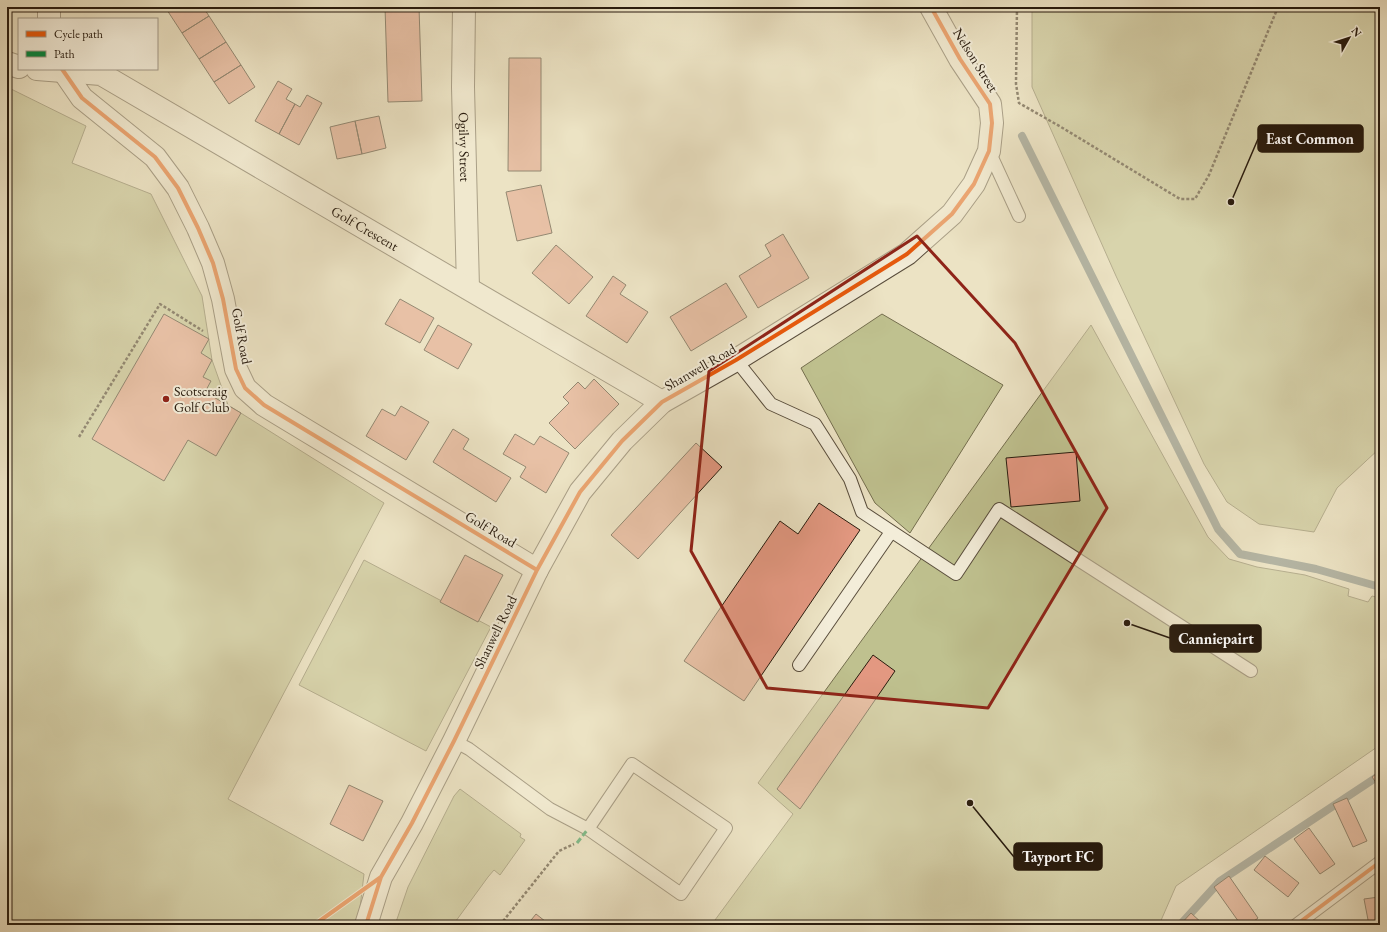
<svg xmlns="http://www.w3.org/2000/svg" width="1387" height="932" viewBox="0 0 1387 932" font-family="'EB Garamond',serif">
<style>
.green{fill:#bfc18f;stroke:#746e4e}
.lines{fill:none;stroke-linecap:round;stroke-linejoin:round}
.stream{stroke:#6f7b79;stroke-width:8}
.building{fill:#e39881;stroke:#281b0e}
.service-casing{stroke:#594d3c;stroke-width:14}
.minor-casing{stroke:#594d3c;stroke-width:24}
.path{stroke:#281b0e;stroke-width:2.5;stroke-dasharray:3 2;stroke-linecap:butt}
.service{stroke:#f3edd9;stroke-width:12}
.minor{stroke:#f3edd9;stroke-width:22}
.quiet{stroke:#00873e;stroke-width:3;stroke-dasharray:6 3;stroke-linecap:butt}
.cycleway-casing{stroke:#f3edd9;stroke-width:6}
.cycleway{stroke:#e8590c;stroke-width:4}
.marked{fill:none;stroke:#8f2418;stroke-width:3;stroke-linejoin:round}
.poi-dot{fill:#8f2418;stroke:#f3edd9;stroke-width:1.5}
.labels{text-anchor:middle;stroke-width:4;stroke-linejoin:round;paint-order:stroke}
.street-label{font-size:14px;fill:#281b0e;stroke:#f3edd9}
.poi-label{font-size:14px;fill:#281b0e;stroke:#f3edd9;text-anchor:start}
.leader{fill:none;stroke:#281b0e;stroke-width:1.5}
.callout-dot{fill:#281b0e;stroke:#f3edd9;stroke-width:1.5}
.callout{fill:#281b0e;stroke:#281b0e;stroke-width:1.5}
.callout-label{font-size:15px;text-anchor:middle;font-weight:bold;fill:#fff}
</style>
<rect width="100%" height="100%" fill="#ece3c4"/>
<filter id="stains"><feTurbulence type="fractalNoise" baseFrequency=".005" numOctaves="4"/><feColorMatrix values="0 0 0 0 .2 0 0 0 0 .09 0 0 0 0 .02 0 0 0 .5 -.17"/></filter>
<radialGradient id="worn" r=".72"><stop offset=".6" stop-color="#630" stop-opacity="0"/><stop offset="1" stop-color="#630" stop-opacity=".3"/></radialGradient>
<path class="green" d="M1032,7h348v441l-43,40 -23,44 -55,-8 -32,-22 -23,-38 -88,-188 -84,-189z
M7,87l79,39 -14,37 79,31 51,102 10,64 16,45 156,98 -156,296 136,75 -6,51h-351z
M882,314l121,71 -93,148 -35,-30 -74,-135z
M1091,325l117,212 21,22 28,8 48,8 44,14 -1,7 20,6 4,-6 8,2v147l-204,141 -17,39h-437l-7,-5 78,-106 -35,-31z
M364,560l127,67 -65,124 -127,-66z
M460,789l61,45 -1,3 5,3 -25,35 -6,-5 -6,7 -35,48h-58l13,-38 46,-91z"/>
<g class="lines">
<path class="stream" d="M1022,136l196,393 22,25 76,15 64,18
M1180,925l40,-44 160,-106"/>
</g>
<path class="building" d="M172,7h31l6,9 -27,17 -15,-23z
M385,7h34l3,94 -34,1z
M209,16l17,26 -27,17 -17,-26z
M226,42l15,23 -27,17 -15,-23z
M509,58h32v113h-33z
M241,65l14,22 -26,17 -15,-22z
M278,81l14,8 -6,10 9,5 -16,30 -24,-13z
M307,95l15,8 -23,42 -20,-11 16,-30 5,3z
M379,116l7,32 -24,6 -7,-33z
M355,121l7,33 -25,5 -7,-32z
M541,185l11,48 -35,8 -11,-49z
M783,234l26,44 -51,30 -19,-32 32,-20 -6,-11z
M556,245l37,32 -24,27 -37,-31z
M613,276l13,9 -6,9 28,18 -21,31 -41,-27z
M726,283l21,34 -56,34 -21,-34z
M400,299l34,19 -14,25 -35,-19z
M164,314l45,25 -8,14 11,7 -9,17 8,4 -6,11 36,21 -25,43 -28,-16 -24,41 -72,-42z
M438,325l34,19 -14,25 -34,-19z
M594,379l25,25 -44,45 -26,-26 20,-20 -6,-6 15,-15 7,7z
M401,406l28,16 -23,38 -40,-24 16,-27 13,7z
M453,429l16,10 -6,10 48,29 -15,24 -63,-40z
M515,434l19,11 6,-9 29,17 -23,40 -26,-16 6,-10 -23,-13z
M696,443l26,24 -84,92 -27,-24z
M1076,452l4,49 -69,6 -5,-49z
M819,503l41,27 -116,171 -60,-40 96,-140 18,13z
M465,555l38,20 -25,47 -38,-20z
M873,655l22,16 -95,138 -23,-20z
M1380,771v17l-8,-11z
M349,785l34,16 -20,40 -33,-17z
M1347,798l20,43 -14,6 -20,-43z
M1309,828l26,36 -15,10 -26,-35z
M1265,856l34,27 -11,14 -34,-27z
M1229,876l29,42 -9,7h-8l-27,-38z
M1379,897l1,28h-11l-5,-26z
M1191,913l13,12h-24z
M536,914l14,11h-23z"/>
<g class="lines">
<g class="service-casing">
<path id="service" d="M989,151l30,65
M736,360l35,44 44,20 35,55 12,33 94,62 43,-65 252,162
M799,665l92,-133
M454,741l15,8 81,60 38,20 93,65 45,-66 -94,-64 -44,65
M1296,925l84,-63"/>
</g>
<g class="minor-casing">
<g id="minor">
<path d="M49,7v12"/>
<path id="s1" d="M464,7l-1,80 5,201"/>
<path d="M7,63l12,4"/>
<path id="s2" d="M37,69l64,5 561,328"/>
<path d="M62,69l20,29 73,59 23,31 20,40 15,35 10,36 13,70 9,19 19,17 273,165"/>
<path d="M366,925l15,-48 31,-54 42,-82 83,-171 43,-78 42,-51 40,-39 74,-42 171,-106 45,-40 22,-30 15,-33 3,-28 -2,-19 -30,-45 -29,-52"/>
</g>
</g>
<path class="path" d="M1017,7l-1,77 3,19 42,24 119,72h15l14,-24 69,-168
M79,437l81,-133 43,27
M500,925l59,-74 15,-7"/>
<use href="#service" class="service"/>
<use href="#minor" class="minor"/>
<path class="quiet" d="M577,843l11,-14"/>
<g class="cycleway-casing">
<path id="cycleway" d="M62,69l20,29 73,59 23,31 20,40 15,35 10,36 13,70 9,19 19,17 273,165
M314,925l67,-48
M366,925l15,-48 31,-54 42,-82 83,-171 43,-78 42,-51 40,-39 74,-42 171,-106 45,-40 22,-30 15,-33 3,-28 -2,-19 -30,-45 -29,-52
M1296,925l84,-63"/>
</g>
<use href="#cycleway" class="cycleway"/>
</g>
<path d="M0 0H1387V932H0ZM917,236l98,107 92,165 -119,200 -221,-20 -76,-137 18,-180z" fill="#ece3c4" fill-opacity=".55" fill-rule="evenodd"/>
<path class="marked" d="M917,236l98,107 92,165 -119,200 -221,-20 -76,-137 18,-180z"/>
<circle class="poi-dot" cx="166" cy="399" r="4"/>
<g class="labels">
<g class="street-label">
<text transform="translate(976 60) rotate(58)" y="5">Nelson Street</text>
<text dy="5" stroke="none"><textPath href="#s1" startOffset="140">Ogilvy Street</textPath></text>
<text dy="5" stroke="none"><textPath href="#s2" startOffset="370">Golf Crescent</textPath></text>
<text transform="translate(242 336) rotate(79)" y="5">Golf Road</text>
<text transform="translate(700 367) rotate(-30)" y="5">Shanwell Road</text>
<text transform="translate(491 529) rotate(31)" y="5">Golf Road</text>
<text transform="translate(495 632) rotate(-64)" y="5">Shanwell Road</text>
</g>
<g class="poi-label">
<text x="174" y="396">Scotscraig<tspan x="174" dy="16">Golf Club</tspan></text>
</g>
</g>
<path class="leader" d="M1231 202L1258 139M1127 623L1170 638M970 803L1014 857"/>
<g class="callout-dot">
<circle cx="1231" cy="202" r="4"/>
<circle cx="1127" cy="623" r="4"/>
<circle cx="970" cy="803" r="4"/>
</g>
<g class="callout">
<rect x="1258" y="125" width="105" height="27" rx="4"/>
<rect x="1170" y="625" width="91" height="27" rx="4"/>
<rect x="1014" y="843" width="88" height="27" rx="4"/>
</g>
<g class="callout-label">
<text x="1310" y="144">East Common</text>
<text x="1216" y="644">Canniepairt</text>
<text x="1058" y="862">Tayport FC</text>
</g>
<rect width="1387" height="932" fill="none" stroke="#ece3c4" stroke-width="24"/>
<rect x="8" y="8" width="1371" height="916" fill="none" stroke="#281b0e" stroke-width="2"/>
<rect x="12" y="12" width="1363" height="908" fill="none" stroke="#281b0e"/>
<rect x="18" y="18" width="140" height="52" fill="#f3edd9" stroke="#a29988"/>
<rect x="26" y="31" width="20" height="6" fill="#e8590c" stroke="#a29988"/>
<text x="54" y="38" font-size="12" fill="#281b0e">Cycle path</text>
<rect x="26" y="51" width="20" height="6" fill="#00873e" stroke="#a29988"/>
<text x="54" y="58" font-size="12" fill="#281b0e">Path</text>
<g transform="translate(1349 38) rotate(51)" stroke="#f3edd9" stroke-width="3" paint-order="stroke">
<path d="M0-3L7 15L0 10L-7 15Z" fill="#281b0e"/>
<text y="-6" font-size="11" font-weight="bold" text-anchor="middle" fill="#281b0e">N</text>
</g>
<rect width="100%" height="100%" filter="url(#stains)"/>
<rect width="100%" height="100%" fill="url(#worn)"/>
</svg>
